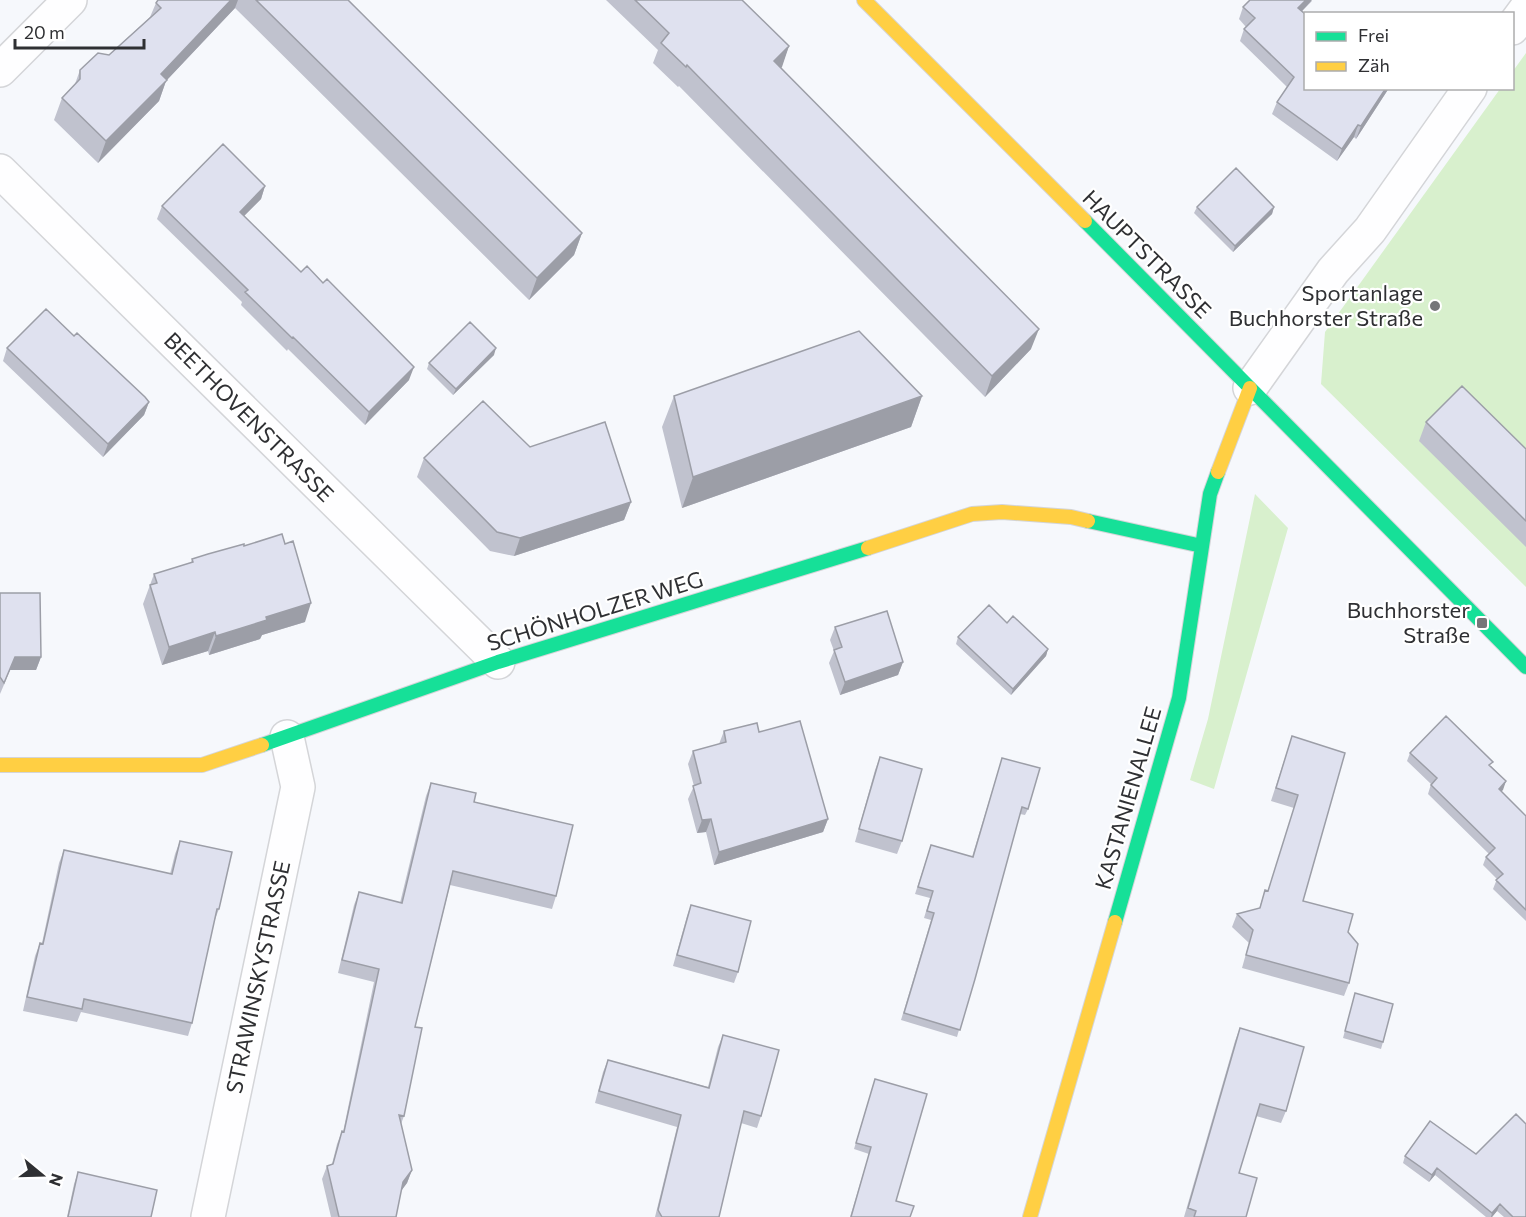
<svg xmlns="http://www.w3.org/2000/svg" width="1526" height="1217" viewBox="0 0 1526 1217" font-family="Commissioner,sans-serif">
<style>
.green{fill:#d8f0cd}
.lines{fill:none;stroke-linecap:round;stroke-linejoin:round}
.street-casing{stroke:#d4d5d8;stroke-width:36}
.fast-casing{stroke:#d4d5d8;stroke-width:16}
.slow-casing{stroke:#d4d5d8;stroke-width:16}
.street{stroke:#fefeff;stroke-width:33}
.fast{stroke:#16e098;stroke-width:14}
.slow{stroke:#ffcf43;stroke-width:14}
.wall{fill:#c0c2ce}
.shaded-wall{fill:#9c9ea7}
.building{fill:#dfe1ef;stroke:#9c9ea7;stroke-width:1.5}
.poi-dot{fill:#757679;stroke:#fff;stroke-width:2}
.labels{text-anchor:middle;stroke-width:4.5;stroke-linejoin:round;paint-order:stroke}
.street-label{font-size:22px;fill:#2f3033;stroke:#fff}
.poi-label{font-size:22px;fill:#2f3033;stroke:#fff;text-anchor:end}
</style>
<rect width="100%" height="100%" fill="#f6f8fc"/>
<path class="green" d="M1526,53v534l-205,-203 4,-52 175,-243 12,-1 1,-17z
M1255,494l33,34 -74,261 -24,-9 18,-61z"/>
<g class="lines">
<g class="street-casing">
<path id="street" d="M1512,28l14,-19
M0,70l70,-70
M0,171l498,491
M1250,388l83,-117 37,-41 100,-142
M208,1217l90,-430 -11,-50"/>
</g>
<g class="fast-casing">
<path id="fast" d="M1085,221l441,446
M1088,521l114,25
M262,745l236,-83 370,-114
M1115,922l64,-224 31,-204 8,-22"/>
</g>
<g class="slow-casing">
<path id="slow" d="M864,0l221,221
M1218,472l32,-84
M868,548l104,-34 30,-2 69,5 17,4
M0,765h202l60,-20
M1030,1217l85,-295"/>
</g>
<use href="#street" class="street"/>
<use href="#fast" class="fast"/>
<use href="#slow" class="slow"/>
</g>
<path class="wall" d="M158,0h190l234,233 -8,22 -45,45 -294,-292 -69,73 -7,20 -61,62 -44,-43 8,-22 13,-14 5,-14 29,-15 41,-38 6,-14z
M606,0h136l47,46 -8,21 250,282 -46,48 -306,-311 -1,1 -25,-24 5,-13z
M1312,1l-10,10 87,77 -33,51 -2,-2 -17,24 -65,-47 5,-12 10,-15 -47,-46 4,-12 2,-2 -7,-8 4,-12z
M265,186l-4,13 -17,17 165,164 -44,45 -77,-76 -1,2 -46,-46 1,-3 -85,-83 5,-13z
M1197,207h77l-2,7 -39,38 -39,-39z
M74,336l75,66 -5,13 -41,42 -100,-96 4,-13z
M494,355l-41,40 -26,-26 2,-6z
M674,396h248l-11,31 -229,81 -20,-81z
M1426,422l100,27v98l-107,-106z
M530,447l101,55 -7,18 -110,36 -24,-5 -73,-74 7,-19z
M244,546l61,76 -43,13 -2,4 -51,16 -1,-4 -46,14 -19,-61 11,-30 37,-11 1,-4z
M0,593l41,64 -5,13h-26l-10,24z
M1007,623l41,26 -2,7 -35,39 -55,-51 2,-7z
M835,627l68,35 -5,13 -58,20 -11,-32 5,-12 -4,-11z
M724,731l35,1 69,87 -5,13 -109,33 -8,-33 -9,1 -9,-34 6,-13 -6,-22 5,-13 26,-7z
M1292,736l53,17 -42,148 45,31 1,51 -5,13 -102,-28 7,-25 -17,-16 5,-13 22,-5 6,-19 3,1 26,-83 -23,-7z
M1410,753l81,13 15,15 -5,11 25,24v105l-33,-32 4,-10 -14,-14 3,-8 3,-3 -61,-60 3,-10 -24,-23z
M880,757l22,84 -5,13 -42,-12 20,-72z
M1002,758l26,51 -3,6 -5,-1 -63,223 -56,-17 30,-100 -7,-2 6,-20 -15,-4 16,-49 41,12z
M431,783l43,19 82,94 -4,13 -102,-24 -35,142 -11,89 -3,8 11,46 -5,13 -6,8 -5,26h-65l-9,-38 5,-13 5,-2 5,-20 5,-13 1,1 31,-150 -36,-9 16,-68 5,-13 41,11 26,-107z
M180,841l39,68 -5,13 -22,101 -4,13 -107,-24 -4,10 -54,-11 12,-55 5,-13h2l17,-80 5,-13 106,24 5,-20z
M691,905l47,67 -4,11 -61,-17 14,-50z
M1355,993l28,49 -2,7 -38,-11z
M1240,1028l46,83 -5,12 -25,-7 -17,57 7,44h-62l51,-176z
M723,1035l38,81 -4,12 -16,-5 -22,94h-64l22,-90 -82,-24 8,-31 5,-12 100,27 10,-40z
M873,1085l23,116 14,16h-60l19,-63 -15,-5z
M1476,1154l50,63h-22l-7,-6 -5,6h-6l-51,-42 -6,7 -26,-19 2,-7z
M78,1172l73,45h-84l7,-33z"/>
<path class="shaded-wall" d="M231,0h7l-3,8 -69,73 -7,20 -61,62 8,-22 55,-67z
M1306,0h6l-19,21 5,-13z
M789,46l-7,21 -15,14 7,-20z
M1386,88h3l-33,51 5,-13z
M1358,125l-4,12 -17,24 5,-12z
M265,186l-4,13 -26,26 5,-13z
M1274,207l-2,7 -39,38 2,-6z
M582,233l-8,22 -45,45 8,-22z
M1039,329l-8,20 -46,48 7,-21z
M496,348l-2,7 -41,40 3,-6z
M414,367l-5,13 -44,45 4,-13z
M922,396l-11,31 -229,81 11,-31z
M149,402l-5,13 -41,42 5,-13z
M631,502l-7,18 -110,36 6,-18z
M311,603l-6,19 -43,13 -2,4 -51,16 7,-19 50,-19z
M215,632l-7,19 -46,14 7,-18z
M1048,649l-2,7 -35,39 2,-6z
M15,657h26l-5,13h-26l-10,24z
M903,662l-5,13 -58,20 5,-13z
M1506,781l-3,9 -7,7 3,-8z
M711,819l-5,13 -9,1 5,-13z
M828,819l-5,13 -109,33 5,-13z
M1437,1168l-2,7 -6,7 3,-7z
M412,1170l-5,13 -9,12 5,-13z
M1500,1204l-3,7 -5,6h-1l1,-4z"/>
<path class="building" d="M158,0h73l-70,74 6,6 -61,61 -44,-43 18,-19v-9l18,-17 11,2 52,-47 -5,-5z
M256,0h92l234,233 -45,45z
M635,0h107l47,46 -15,15 265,268 -47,47 -305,-311 -1,2 -25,-24 8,-10z
M1250,0h56l-8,8 7,6v74h81l-25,38 -3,-1 -16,24 -65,-47 17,-25 -50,-48 11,-11 -12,-11z
M223,144l42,42 -25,26 61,60 6,-6 16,17 4,-4 87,88 -45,45 -76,-75 -1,1 -47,-46 3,-2 -86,-84z
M1236,168l38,39 -39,39 -38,-39z
M46,309l28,27 3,-3 68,64 4,5 -41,42 -101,-96z
M470,322l26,26 -40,41 -27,-26z
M859,331l63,65 -229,81 -19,-81z
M1462,386l64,63v72l-100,-99z
M483,401l47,46 75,-25 26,80 -111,36 -23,-6 -73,-74z
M282,534l3,10 8,-3 18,62 -45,14 1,3 -51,16 -1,-4 -46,15 -19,-62 7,-2 -3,-9 39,-12 -1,-3 16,-5 36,-10v2z
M0,593h40l1,64h-26l-11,26 -4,-6z
M989,605l18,18 6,-7 35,33 -35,40 -55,-52z
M887,611l16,51 -58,20 -11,-32 8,-3 -7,-20z
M1446,716l47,46 -4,3 17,16 -7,8 27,27v94l-30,-30 7,-6 -17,-17 9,-9 -64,-63 6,-7 -27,-25z
M800,721l28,98 -109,33 -8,-33 -9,1 -9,-34 8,-3 -8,-32 33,-9 -2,-11 33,-8 2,9z
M1292,736l53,17 -42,148 50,13 -5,18 10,12 -9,39 -103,-28 7,-25 -16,-16 23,-6 5,-18 3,1 30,-96 -22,-7z
M880,757l42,12 -20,72 -43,-12z
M1002,758l38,10 -12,41 -6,-2 -47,172 -15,51 -56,-17 30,-100 -7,-2 6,-20 -15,-4 13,-42 42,12z
M431,783l45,10 -2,9 99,23 -17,71 -103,-25 -38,156 7,1 -18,88 -5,-1 13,55 -9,12 -7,35h-57l-12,-51 6,-2 9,-33 2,1 35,-163 -37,-9 17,-68 43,11z
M180,841l52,11 -13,57h-2l-25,114 -108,-24 -2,10 -55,-12 13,-54 3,1 21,-94 108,24z
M691,905l60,16 -13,51 -61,-17z
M1355,993l38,11 -10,38 -38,-11z
M1240,1028l64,19 -18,64 -26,-7 -21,69 18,5 -11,39h-52l2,-6 -8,-3z
M723,1035l56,15 -18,66 -17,-5 -25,106h-57l-4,-7 23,-95 -82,-24 9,-31 101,28z
M875,1079l52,15 -31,107 18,5 -4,11h-59l20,-70 -15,-4z
M1516,1114l10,10v93h-13l-13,-13 -8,9 -55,-45 -5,7 -27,-19 25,-35 46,33z
M78,1172l79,18 -6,27h-83z"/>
<g class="poi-dot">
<circle cx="1435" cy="306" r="6"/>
<rect x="1476" y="617" width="12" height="12" rx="3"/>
</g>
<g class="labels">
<g class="street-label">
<text transform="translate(1147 254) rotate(45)" y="8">HAUPTSTRASSE</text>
<text transform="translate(249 417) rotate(45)" y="8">BEETHOVENSTRASSE</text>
<text transform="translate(595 611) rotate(-17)" y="8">SCHÖNHOLZER WEG</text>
<text transform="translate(1128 798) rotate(-74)" y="8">KASTANIENALLEE</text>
<text transform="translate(258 977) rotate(-78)" y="8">STRAWINSKYSTRASSE</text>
</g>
<g class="poi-label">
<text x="1423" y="301">Sportanlage<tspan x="1423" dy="25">Buchhorster Straße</tspan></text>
<text x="1470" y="618">Buchhorster<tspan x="1470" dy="25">Straße</tspan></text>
</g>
</g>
<rect x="1304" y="12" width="210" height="78" fill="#ffffff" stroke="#acacad" stroke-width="1.5"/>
<rect x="1316" y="32" width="30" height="9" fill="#16e098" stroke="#acacad" stroke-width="1.5"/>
<text x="1358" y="42" font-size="18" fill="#2f3033">Frei</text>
<rect x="1316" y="62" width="30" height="9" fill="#ffcf43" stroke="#acacad" stroke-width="1.5"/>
<text x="1358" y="72" font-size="18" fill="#2f3033">Zäh</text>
<g transform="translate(42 1175) rotate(109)" stroke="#ffffff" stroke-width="4.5" paint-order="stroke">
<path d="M0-4.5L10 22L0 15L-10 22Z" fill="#2f3033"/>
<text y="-9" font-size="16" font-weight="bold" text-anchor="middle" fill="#2f3033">N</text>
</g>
<path d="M15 39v9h129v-9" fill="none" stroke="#2f3033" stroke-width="3"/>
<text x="24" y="39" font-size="18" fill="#2f3033" stroke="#ffffff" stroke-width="4.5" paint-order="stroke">20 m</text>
</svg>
